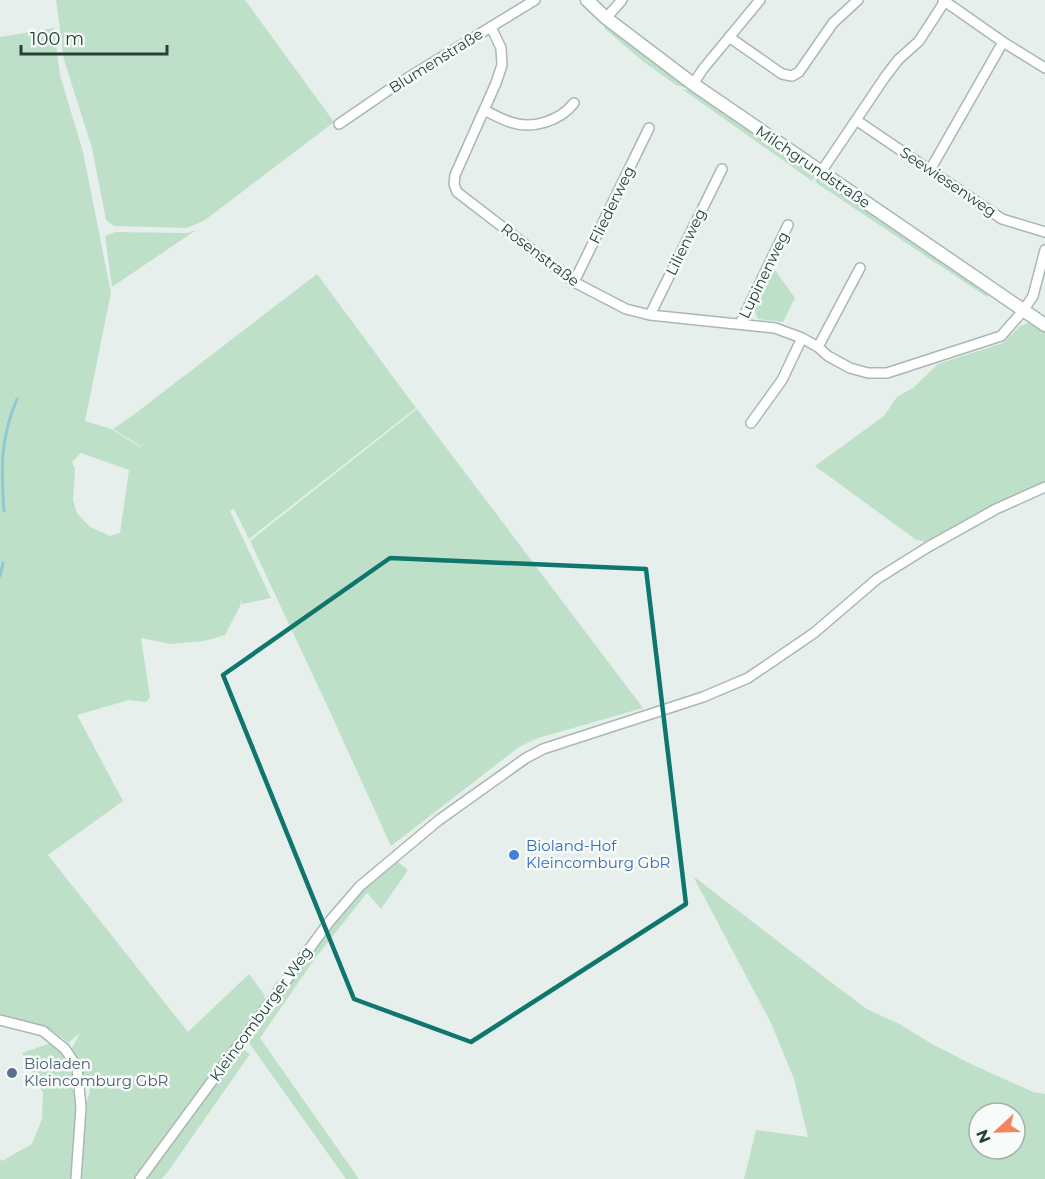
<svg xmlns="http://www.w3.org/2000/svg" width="1045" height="1179" viewBox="0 0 1045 1179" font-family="Montserrat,sans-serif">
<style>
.green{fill:#bfe0c8;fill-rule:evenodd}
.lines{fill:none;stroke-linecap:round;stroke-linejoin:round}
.stream{stroke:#8ec9d4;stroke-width:3}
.minor-casing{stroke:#a8b8b2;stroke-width:12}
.tertiary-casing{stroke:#a8b8b2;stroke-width:15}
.minor{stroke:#fff;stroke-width:9}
.tertiary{stroke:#fff;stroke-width:12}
.marked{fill:none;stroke:#0f766e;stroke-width:4.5;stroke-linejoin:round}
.shop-dot{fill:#3f7fe0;stroke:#f7fbf9;stroke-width:2}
.service-dot{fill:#5c6f8a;stroke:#f7fbf9;stroke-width:2}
.labels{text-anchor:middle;stroke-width:5;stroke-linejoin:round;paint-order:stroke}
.street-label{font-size:15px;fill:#24423a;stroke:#f7fbf9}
.shop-label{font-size:15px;fill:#366cbe;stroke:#f7fbf9;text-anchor:start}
.service-label{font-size:15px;fill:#4e5e75;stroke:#f7fbf9;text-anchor:start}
</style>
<rect width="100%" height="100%" fill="#e6efeb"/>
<path class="green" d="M56,0h189l89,122 -129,98 -18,8 -73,-2 -8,-6 -14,-72 -28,-88z
M607,25l83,64 -14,-4 -31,-22 -41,-35z
M54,28l6,47 23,77 28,141 -26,128 26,8 29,18 5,-4 -5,3 -27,-17 19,-13 185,-142 99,134 -167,131 -15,-30 -4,2 41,87 -29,6 -2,-8 1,8 -16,31 -21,6 -34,3 -29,-6 9,59 -4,5 -17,-2 -52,15 46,86 -75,54 140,177 61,-58 15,20 1,8 -127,177h-59l4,-67 7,-21 -1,-10 -6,-1 -4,-15 -8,-15 9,-17 -12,10c-18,-19 -44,-21 -68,-27v-979zM81,453l48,17 -9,63 -10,3 -20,-9 -13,-14 -4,-13 2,-32 -3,-6z
M682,89l13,2 120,85 -3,5z
M818,177l170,117 -1,3 -172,-115z
M196,230l-84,57 -7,-51 10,-4 72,1z
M772,266l23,32 -12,24 -25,-3c-10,-18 5,-37 14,-53z
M1029,323l16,9v149l-120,61 -10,-3 -100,-73 69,-50 13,-19 16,-9 25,-24 65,-21 17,-17z
M417,409l226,299 -105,30 -19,9 -128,99 -60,-132 -81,-173z
M398,862l10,8 -27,39 -14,-16 -51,64 -56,81 99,141h-13l-99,-139c23,-31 119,-174 151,-178z
M693,876l143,110 31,23 34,16 31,19 41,21 60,27 12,2v85h-301l12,-49 52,7 -14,-58 -23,-56zM979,1113h36v36h-36z
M51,1043l13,12 10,19 2,25 -4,80h-72v-20l2,2 30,-17 10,-25 1,-26 -21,-40z
M240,1048h2l8,6 -83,119 -6,6h-15z"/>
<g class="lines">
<path class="stream" d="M4,511c-3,-42 -4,-72 13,-112
M0,576l3,-13"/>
<g class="minor-casing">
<path id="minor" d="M943,0l60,42 42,26
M606,18l16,-18
M491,27l10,21 1,17 -6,18 -41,92 -1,9 3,8 117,90 52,27 24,6 125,13 27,10 16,9 10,9 22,12 18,5h19l114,-37 22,-25 10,-15 12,-46
M729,37l53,37 10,2 7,-4 34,-49 25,-23
M693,84l10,-15 57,-69
M484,110c8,4 17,9 26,12 22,8 50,-1 64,-19
M856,120l146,99 43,13
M339,124l57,-39 139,-85
M930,170l73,-128
M821,172l64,-95 13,-17 21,-19 26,-40
M574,282l75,-154
M650,315l72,-146
M740,324l48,-99
M818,347l42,-79
M751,423l31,-43 20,-42
M0,1020l43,11 22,18 12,18 4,40 -5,72
M140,1179l189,-257 31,-36 79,-66 87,-62 17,-9 160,-52 45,-19 66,-45 63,-54 51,-32 68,-38 49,-22"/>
</g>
<g class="tertiary-casing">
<path id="tertiary" d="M587,0l19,18 87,66 352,241"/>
</g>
<use href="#minor" class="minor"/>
<use href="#tertiary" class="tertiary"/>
</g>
<path class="marked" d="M390,558l256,11 40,335 -215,138 -117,-43 -131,-324z"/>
<circle class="shop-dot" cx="514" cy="855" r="6"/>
<circle class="service-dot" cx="12" cy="1073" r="6"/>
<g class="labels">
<g class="street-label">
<text transform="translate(436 61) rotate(-32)" y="5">Blumenstraße</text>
<text transform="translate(813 167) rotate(34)" y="5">Milchgrundstraße</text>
<text transform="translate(948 182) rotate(34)" y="5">Seewiesenweg</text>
<text transform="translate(612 205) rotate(-64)" y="5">Fliederweg</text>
<text transform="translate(686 242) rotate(-64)" y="5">Lilienweg</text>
<text transform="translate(540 255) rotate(37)" y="5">Rosenstraße</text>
<text transform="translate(764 275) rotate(-64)" y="5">Lupinenweg</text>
<text transform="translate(261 1014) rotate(-54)" y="5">Kleincomburger Weg</text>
</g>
<g class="shop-label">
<text x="526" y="851">Bioland-Hof<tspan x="526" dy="17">Kleincomburg GbR</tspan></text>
</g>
<g class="service-label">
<text x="24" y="1069">Bioladen<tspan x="24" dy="17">Kleincomburg GbR</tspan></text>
</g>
</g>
<g transform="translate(997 1131) rotate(248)"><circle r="28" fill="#f7fbf9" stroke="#a3b1ad" stroke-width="1.5"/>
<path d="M0-4.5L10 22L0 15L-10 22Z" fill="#f4845f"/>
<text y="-9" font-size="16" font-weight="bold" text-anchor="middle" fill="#24423a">N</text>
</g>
<path d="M21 45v9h146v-9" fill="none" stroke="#24423a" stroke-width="3"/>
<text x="30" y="45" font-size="18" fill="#24423a" stroke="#f7fbf9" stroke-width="4.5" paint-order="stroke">100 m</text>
</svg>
